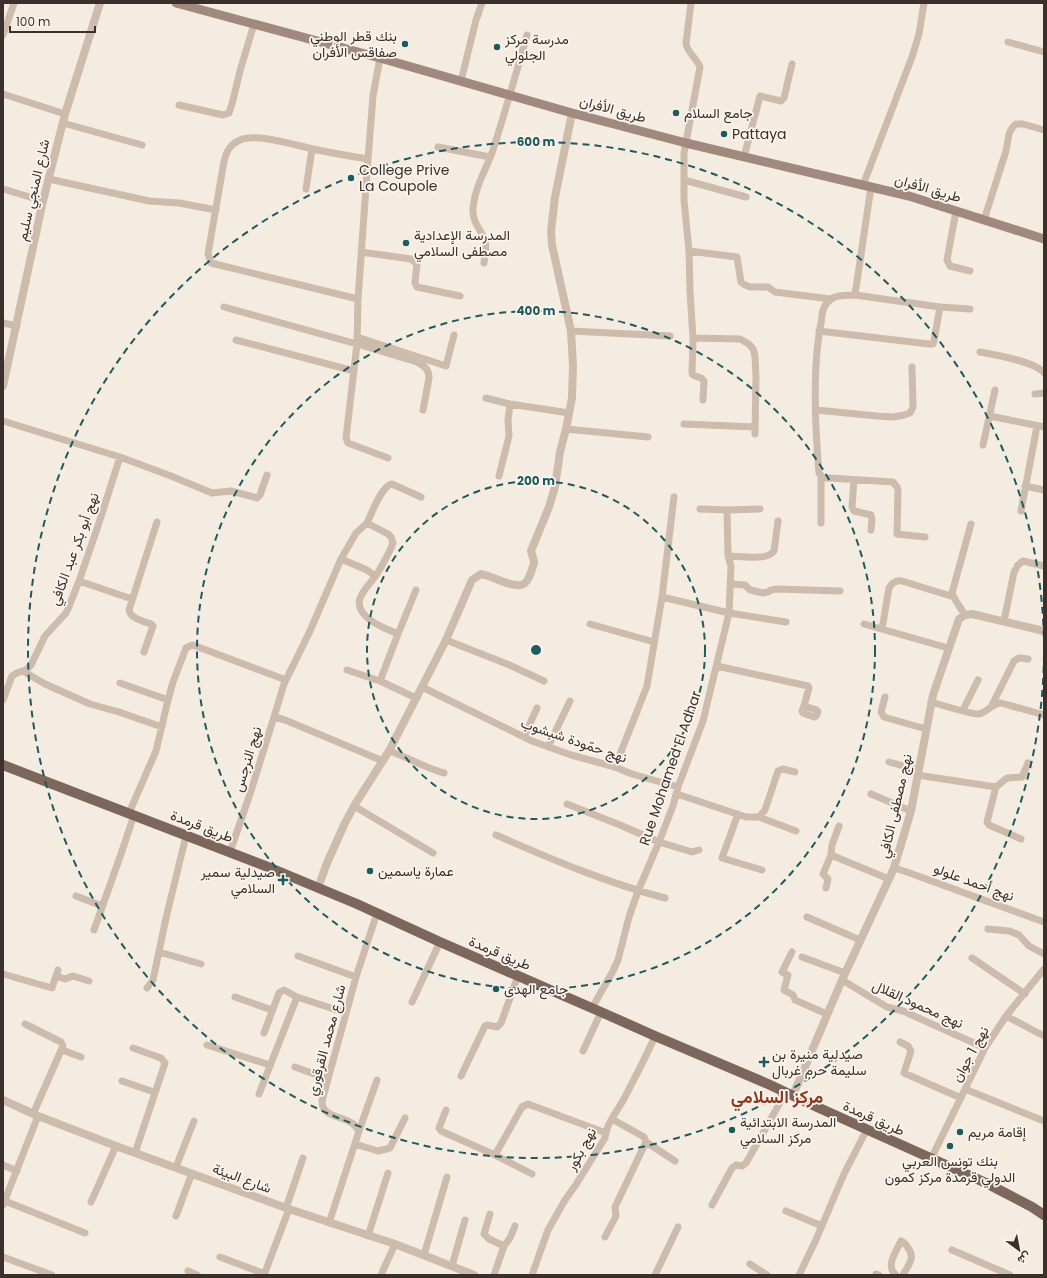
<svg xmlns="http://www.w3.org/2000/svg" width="1047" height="1278" viewBox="0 0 1047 1278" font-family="Poppins,Vazirmatn,sans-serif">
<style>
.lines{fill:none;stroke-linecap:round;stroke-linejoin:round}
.minor{stroke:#cdbbac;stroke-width:7}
.tertiary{stroke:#cdbbac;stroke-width:8}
.secondary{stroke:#a18a7d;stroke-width:9}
.primary{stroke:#7d675c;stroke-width:10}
.ring{fill:none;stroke:#1f5a5e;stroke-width:2;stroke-dasharray:7 5}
.poi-dot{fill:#1f5a5e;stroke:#fbf5ee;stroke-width:1.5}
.labels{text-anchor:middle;stroke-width:3.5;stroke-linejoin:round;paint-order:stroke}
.poi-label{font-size:14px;fill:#3b302b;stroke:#fbf5ee;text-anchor:start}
.street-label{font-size:14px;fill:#3b302b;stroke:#fbf5ee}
.district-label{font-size:18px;font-weight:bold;fill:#8c3b22;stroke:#fbf5ee}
.centre{fill:#1f5a5e;stroke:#fbf5ee;stroke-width:2}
.ring-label{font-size:12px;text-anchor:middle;font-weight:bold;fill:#1f5a5e;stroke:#fbf5ee;stroke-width:3.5;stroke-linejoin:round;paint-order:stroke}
</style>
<rect width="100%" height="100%" fill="#f4ebe1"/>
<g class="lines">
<path class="minor" d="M691,3l-5,40c1,10 11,15 14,24l-16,86v47l5,51 1,40 3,47 -1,35 1,2 8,3 3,3 -1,19
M3,35l11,-32
M1008,42l36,10
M380,58l-7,38 -5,63 -10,140 -1,45 -11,94 2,5 40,15
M461,81l15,-61 6,-17
M3,94l62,20
M179,105l44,10 6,-2 3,-9 8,-33 14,-47
M63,123l79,22
M438,147l52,10
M744,157l16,-61 21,5 3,-3 8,-34
M49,179l100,22 30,2 37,7
M684,180l62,17
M863,185l49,-128 7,-23 5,-31
M871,187l-16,108c-10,1 -22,-1 -28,8 -5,5 -5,13 -6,20 -9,46 -6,104 -2,150l4,5h6l64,4 4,5 1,3 -1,44 28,3
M3,189l40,12
M306,189l6,-40
M956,211l-9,49 3,6 20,5
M984,220l22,-69 3,-17 3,-6 4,-4h7l21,6
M689,251l48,6 4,25 4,3 5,2h18l7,5 55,7
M361,252l50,7 6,5 -2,19 2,4 43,9
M484,263c1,-7 3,-16 1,-22 -4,-12 -13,-18 -12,-33 2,-22 13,-38 20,-58 12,-38 23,-76 34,-115
M358,299l-147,-36 -3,-9 15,-87c2,-12 5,-22 17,-27 18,-7 54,5 73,9 18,4 36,7 55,10
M224,307l133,37 60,18c8,4 12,8 12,16l-6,32
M940,307l30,2
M3,323l14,3
M571,331l99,5
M819,331l110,13h4l1,-3 6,-34 -85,-12
M357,337l89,29 8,-31
M693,338l47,1 9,5 4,5 2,7 1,21 -1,57
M236,340l118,31
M980,352c15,3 55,9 64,21
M1035,394l9,-1
M486,398l24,6 59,9
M816,410l61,6 17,1 10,-2 6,-2 3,-6 -1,-40
M990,416l54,11
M3,421l117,36 51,19 41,17 19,-2 26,7 3,-3 7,-20
M684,424l71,3
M566,429l82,8
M983,445l12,-55
M499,476l10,-40 -1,-16 2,-16
M821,476v47
M854,480l-2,27 2,4 17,4 1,4 -1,11
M1025,486l19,4
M700,509l27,1
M1021,511l16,-85
M367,523l-11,10 -15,26 26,11 8,6
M728,556c12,0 40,5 46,-5l4,-30
M79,581l53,18
M731,584l14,1 5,5 13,3 5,-1 3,-2 6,-1 63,2
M662,597l12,-100
M965,615l-9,-14 -4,-8 19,-69
M1004,621l10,-49 4,-7 5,-4 21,5
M590,624l64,18
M864,624l84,24
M882,629l7,-41c3,-5 7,-8 13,-7l52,16
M398,634c-9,-4 -20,-8 -28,-14 -23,-18 -4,-30 7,-46 6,-10 12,-20 16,-31l-2,-6 -3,-3 -21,-11c5,-10 14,-37 25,-39l29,13
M446,640l61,24 37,17
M144,652l9,-26 -2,-2c-8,-3 -20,-5 -22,-14l28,-88
M717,666l91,20 1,2 -5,18
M347,670l33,11 36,17
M23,671l22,13 45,20 29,8 43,15
M380,681l18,-47 18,-44
M120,683l48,17
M422,687l110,54 39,14 44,12 17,7 46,13
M885,697l-4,15 3,5 42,12
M3,700l9,-24 5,-3 9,-3 5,-5 14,-29 21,-23 2,-4 11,-28 19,-55 22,-69
M931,702c10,3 40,12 47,12 9,-1 14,-11 23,-11l43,12
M804,706l13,4 1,2 -2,4 -2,1 -11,-4 -1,-2z
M991,707l23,-46 5,-3 9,1
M963,710l15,-30
M274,717l10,-33 26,-53 31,-72
M524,737l13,-29
M548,747l22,-46
M389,751c19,6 36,17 55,22
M889,762l29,8
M615,767l32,-81 15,-89 67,16 57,9
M917,775l79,12 -9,35 2,3 32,14
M996,787l11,-9 15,-1 6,-14
M677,794l69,23h13l6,-7 13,-39 5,-2 12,3
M871,794l40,17
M567,804l53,21 39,17 33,10 7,-2
M354,806l79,47
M129,813l27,-62 12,-51 5,-18 13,-34 4,-2 3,-1 93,35
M738,814l-16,44 40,12
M759,817l37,14
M839,826l-7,19 -1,10 58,24
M496,835c55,24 111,48 169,63
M230,852l21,-61 23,-74 11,3 98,41
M894,868l13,4 137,50
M826,888l2,-9 -5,-5 8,-19
M76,896l26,10
M807,917l53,23
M988,929l21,2 10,4 10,11 15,8
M94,930l27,-76 13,-39
M159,952l42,12
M792,952l-10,20 6,3 -4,15 9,5 2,5 32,14
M298,956l58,21
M802,957l43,16
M972,958l53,36
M3,974l49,14 6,-18
M56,976l9,3 8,-3 16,5
M842,980l45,27 16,4 82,37
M147,988l6,-8 13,-62 20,-82
M235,997l37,13
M412,1002l28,-60
M592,1008l21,-37 5,-11 11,-43 9,-26 21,-49 14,-36 5,-19 25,-66 26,-108 2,-47 -3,-10 -1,-46 33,-1
M1006,1016l38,20
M25,1024l36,18 2,4 -30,68
M264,1033l15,-40 5,-3 13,7
M900,1042l8,4 3,5 -7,22 57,25
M207,1045l63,20
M133,1048l28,10 4,5 -30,90
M62,1050l19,7
M583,1051l18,-39
M295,1067l33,12
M461,1076l24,-50 2,-1 10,2 4,-4 17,-47
M122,1081l32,11
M965,1089l79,32
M259,1094l38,-97 49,16
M446,1110l-7,18 2,3 54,24 37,19
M612,1119l32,18 2,5 29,19
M359,1131l18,-51
M355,1144l23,7 12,-3 15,-30
M495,1155l27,-48 6,-3 78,29
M931,1159l54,-111 21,-32 38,-47
M3,1165l14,6
M176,1167l18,-46
M5,1201l80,32
M91,1202l25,-56
M3,1205l35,-89
M712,1205l20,-37 4,-3 6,1 4,-3 40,-71
M286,1208l17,-50
M786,1211l36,15
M490,1214l-6,20 5,5 15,7
M176,1216l16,-43
M329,1223l30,-92c-2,-2 -4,-6 -6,-7 -11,-9 -31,-6 -31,-23l34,-124 21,-64
M368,1236l20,-63
M605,1237l11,-21 -1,-9 31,-65
M952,1250l58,25
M424,1255l23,-78
M3,1257l49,18
M220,1257l45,17
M750,1264l17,11
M452,1266l13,-46
M188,1271l9,4
M876,1274l3,1
M264,1275l25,-66
M381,1275l14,-31
M494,1275l10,-29 6,-8 5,-12
M532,1275l16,-45 17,-30 10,-14 30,-48c1,-14 13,-28 20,-41 10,-20 21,-40 30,-61
M655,1275l23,-48
M799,1275l16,-33 29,-68 23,-45
M896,1275c-11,-9 0,-23 5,-34 4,2 5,3 7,7 8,10 0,17 -5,27"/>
<path class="tertiary" d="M3,386l40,-185 22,-87 35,-111
M318,888l9,-25 17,-38 10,-19 35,-55 57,-111 26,-60 9,-6c10,1 36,17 44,9 5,-4 7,-14 9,-20v-2l-3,-10 18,-44 6,-20 5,-35 6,-23 6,-31 1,-32 -2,-35 -19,-86 -1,-14 4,-34 17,-84
M793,1095l49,-115 52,-112 17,-57 22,-116 26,-76 6,-4 7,-1 72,17
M3,1100l35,16 78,30 173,63 106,35 79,31"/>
<path class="secondary" d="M176,3l204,55 192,55 114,30 223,53 135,43"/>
<path class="primary" d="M3,765l265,102 89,37 83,38 161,70 54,24 113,48 49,23 169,76 46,24 12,8"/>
</g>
<g class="ring">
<circle cx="536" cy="650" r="169"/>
<circle cx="536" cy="650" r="339"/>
<path d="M1044 654A508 508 0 1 1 1044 646"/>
</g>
<g class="poi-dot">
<circle cx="405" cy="44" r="4"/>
<circle cx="497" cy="47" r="4"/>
<circle cx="676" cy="113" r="4"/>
<circle cx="724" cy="134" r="4"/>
<circle cx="351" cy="178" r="4"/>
<circle cx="406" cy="243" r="4"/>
<circle cx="370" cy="871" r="4"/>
<path d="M281 874h4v4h4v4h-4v4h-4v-4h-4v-4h4z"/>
<circle cx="496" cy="989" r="4"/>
<path d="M762 1056h4v4h4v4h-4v4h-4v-4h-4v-4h4z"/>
<circle cx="732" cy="1130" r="4"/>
<circle cx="960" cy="1132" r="4"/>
<circle cx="950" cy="1146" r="4"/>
</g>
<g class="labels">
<g class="poi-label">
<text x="397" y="41" text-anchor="end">بنك قطر الوطني<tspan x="397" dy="16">صفاقس الأفران</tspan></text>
<text x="505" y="44">مدرسة مركز<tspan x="505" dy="16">الجلولي</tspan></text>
<text x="684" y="118">جامع السلام</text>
<text x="732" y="139">Pattaya</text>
<text x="359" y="175">College Prive<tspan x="359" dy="16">La Coupole</tspan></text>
<text x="414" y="240">المدرسة الإعدادية<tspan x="414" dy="16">مصطفى السلامي</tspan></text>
<text x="378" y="876">عمارة ياسمين</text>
<text x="275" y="877" text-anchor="end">صيدلية سمير<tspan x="275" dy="16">السلامي</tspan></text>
<text x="504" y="994">جامع الهدى</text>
<text x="772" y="1059">صيدلية منيرة بن<tspan x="772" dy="16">سليمة حرم غربال</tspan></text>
<text x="740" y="1127">المدرسة الابتدائية<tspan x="740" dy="16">مركز السلامي</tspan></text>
<text x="968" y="1137">إقامة مريم</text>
<text x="950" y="1166" text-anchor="middle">بنك تونس العربي<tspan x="950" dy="16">الدولي قرمدة مركز كمون</tspan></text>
</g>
<g class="street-label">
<text transform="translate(613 109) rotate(15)" y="5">طريق الأفران</text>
<text transform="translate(928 188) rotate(16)" y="5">طريق الأفران</text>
<text transform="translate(33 190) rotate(-77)" y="5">شارع المنجي سليم</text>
<text transform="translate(74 549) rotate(-70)" y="5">نهج أبو بكر عبد الكافي</text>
<text transform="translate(574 740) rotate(19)" y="5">نهج حمّودة شبشوب</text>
<text transform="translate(247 759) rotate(-73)" y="5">نهج النرجس</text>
<text transform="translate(670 768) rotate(-71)" y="5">Rue Mohamed El Adhar</text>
<text transform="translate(895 806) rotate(-77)" y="5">نهج مصطفى الكافي</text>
<text transform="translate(202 826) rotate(21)" y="5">طريق قرمدة</text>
<text transform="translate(974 882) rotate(20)" y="5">نهج أحمد علولو</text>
<text transform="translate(500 953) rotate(23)" y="5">طريق قرمدة</text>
<text transform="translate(918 1004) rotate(24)" y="5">نهج محمود القلال</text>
<text transform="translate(326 1040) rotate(-75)" y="5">شارع محمد القرقوري</text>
<text transform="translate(970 1054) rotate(-61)" y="5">نهج 1 جوان</text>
<text transform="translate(874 1118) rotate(24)" y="5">طريق قرمدة</text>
<text transform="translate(581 1149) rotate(-61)" y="5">نهج بكور</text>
<text transform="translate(242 1178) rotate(20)" y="5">شارع البيئة</text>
</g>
<g class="district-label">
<text x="777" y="1103">مركز السلامي</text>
</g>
</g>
<circle cx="536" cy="650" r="6" class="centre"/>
<g class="ring-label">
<text x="536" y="146">600 m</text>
<text x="536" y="315">400 m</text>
<text x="536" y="485">200 m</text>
</g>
<rect width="1047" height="1278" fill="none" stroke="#3b302b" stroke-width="8"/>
<g transform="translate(1019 1250) rotate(148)" stroke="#fbf5ee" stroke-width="3" paint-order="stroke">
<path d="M0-3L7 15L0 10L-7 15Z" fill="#3b302b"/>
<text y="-6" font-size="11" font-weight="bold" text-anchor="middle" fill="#3b302b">ش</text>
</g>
<path d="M10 26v6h85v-6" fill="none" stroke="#3b302b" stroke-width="2"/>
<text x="16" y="26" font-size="12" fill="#3b302b" stroke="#fbf5ee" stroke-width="3" paint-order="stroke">100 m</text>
</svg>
